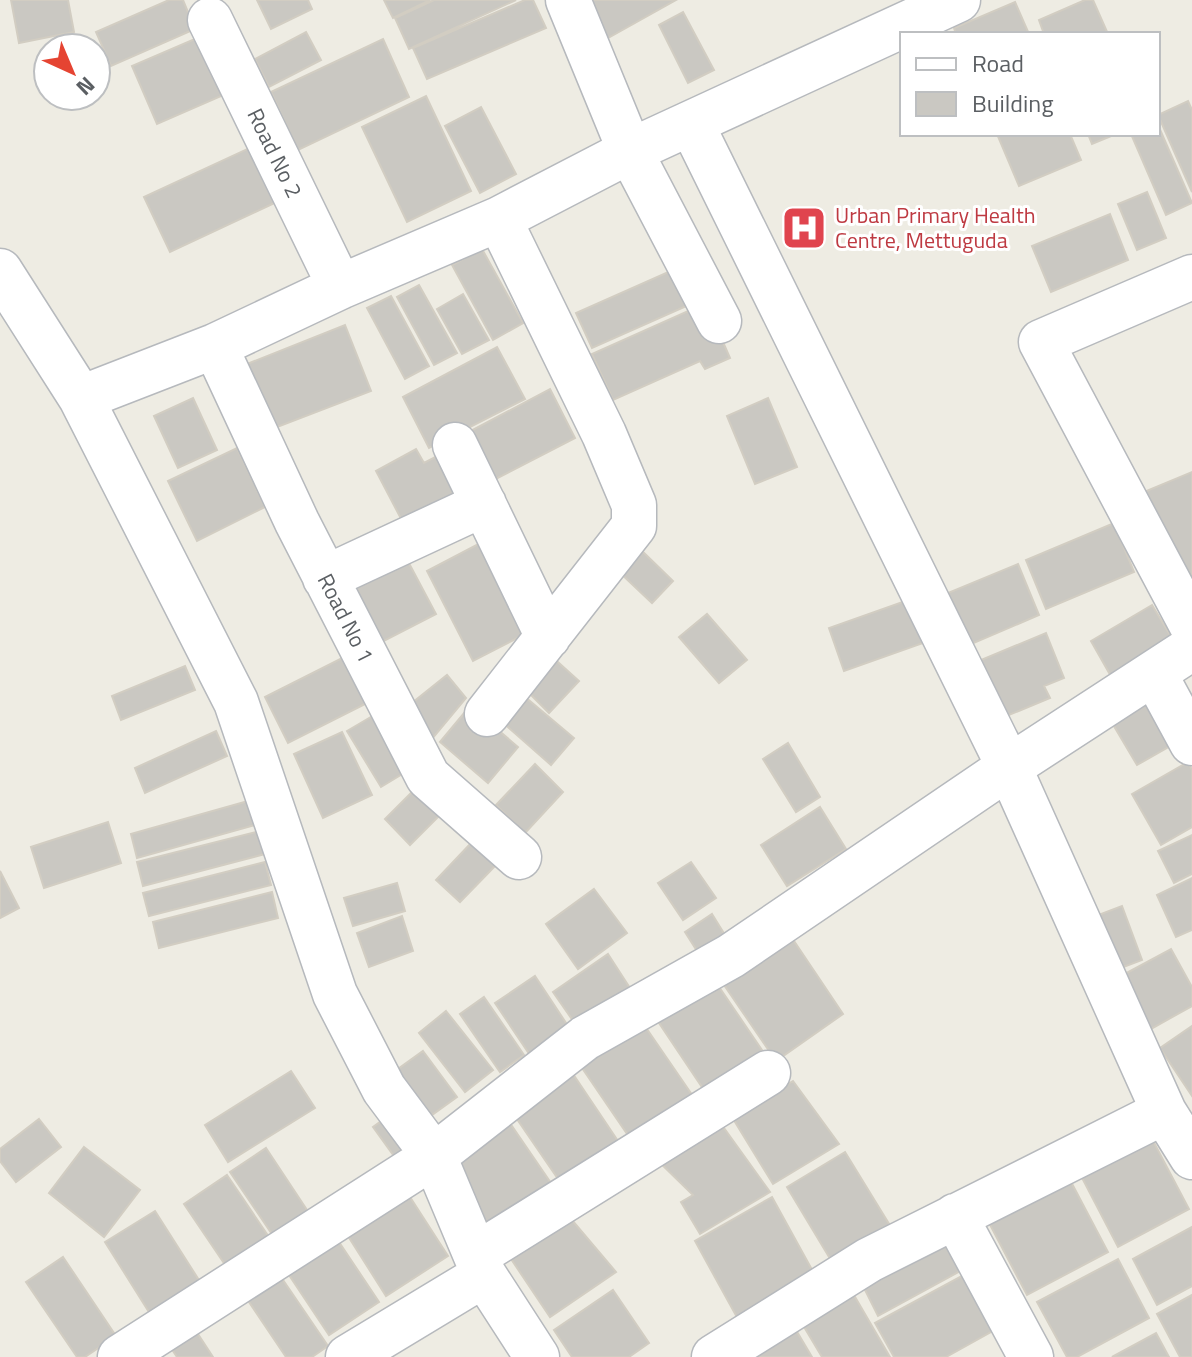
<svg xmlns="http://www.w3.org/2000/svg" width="1192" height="1357" viewBox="0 0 1192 1357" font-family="'Titillium Web',sans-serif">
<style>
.building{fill:#cac8c2;stroke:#d2cdc2;stroke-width:2}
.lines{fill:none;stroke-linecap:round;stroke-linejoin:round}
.street-casing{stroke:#b6b9bd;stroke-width:47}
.street{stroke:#fff;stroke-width:44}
.labels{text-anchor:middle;stroke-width:6;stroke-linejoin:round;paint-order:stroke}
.street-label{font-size:22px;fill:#5b5f63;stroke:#fff}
.health-label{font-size:22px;fill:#be3a42;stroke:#fff;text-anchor:start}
</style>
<rect width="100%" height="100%" fill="#eeece3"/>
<path class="building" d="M11,0h57l6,32 -55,11z
M169,0h14l12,29 -84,37 -15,-34z
M257,0h51l4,9 -41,20z
M384,0h46l-37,18z
M434,0h82l-107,49 -14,-31z
M525,0h8l13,28 -119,51 -14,-31z
M578,0h98l-75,42z
M1085,0h8l15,34h-64l-5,-14z
M1015,2l14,32h-73l-2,-6z
M683,12l31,58 -26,13 -29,-58z
M306,32l15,28 -52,27 -14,-28z
M204,35l24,58 -71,31 -25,-58z
M383,39l26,58 -111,53 -27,-58z
M426,96l45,95 -64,31 -45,-95z
M1188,101l4,9v82l-34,-77z
M481,107l35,67 -36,19 -35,-67z
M1158,125l34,78 -26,12 -35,-81h27z
M997,134h73l11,26 -62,26z
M1088,134h28l-24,10z
M256,145l25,55 -111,52 -26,-55z
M1147,192l19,46 -29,12 -19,-46z
M1110,214l18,46 -77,32 -19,-46z
M482,249l41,74 -30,17 -41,-75z
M684,265l16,35 -108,48 -16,-35z
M419,285l38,68 -23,12 -37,-68z
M463,294l26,46 -27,14 -25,-45z
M391,296l38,70 -24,13 -38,-71z
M706,303l24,55 -25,11 -5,-8 -87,39 -21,-46z
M345,325l26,66 -99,38 -25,-65z
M497,347l28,52 -96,49 -26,-51z
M550,389l25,49 -83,43 -25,-48z
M193,398l24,52 -39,18 -24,-52z
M768,398l29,69 -42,17 -28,-68z
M237,448l28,59 -68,34 -29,-60z
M416,449l8,14 15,-8 25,48 -56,29 -32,-61z
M1192,472v124l-48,-104z
M1114,523l20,49 -88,37 -20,-49z
M484,541l47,90 -58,30 -46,-90z
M639,548l34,33 -21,22 -35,-33z
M403,552l33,62 -60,31 -33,-63z
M1018,564l21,51 -70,30 -21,-52z
M911,599l15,43 -82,29 -15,-43z
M1152,605l26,43 -62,37 -25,-44z
M707,614l40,46 -28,23 -40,-46z
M1046,633l18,45 -20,8 6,12 -46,19 -23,-57z
M549,654l30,27 -30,32 -29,-29z
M346,656l23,46 -81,41 -23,-46z
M185,666l10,24 -74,30 -9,-24z
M447,675l19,23 -34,41 -25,-32z
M1152,690l29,50 -44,25 -29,-49z
M524,696l50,42 -23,27 -49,-43z
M470,706l48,41 -30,36 -48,-41z
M386,708l33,56 -38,23 -34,-56z
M216,731l11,25 -82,37 -10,-25z
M342,732l30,63 -49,23 -29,-64z
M788,743l32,54 -24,15 -33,-53z
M1188,762l4,8v57l-31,18 -29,-51z
M535,764l28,28 -38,41 -29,-28z
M420,784l25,26 -35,35 -25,-26z
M248,801l7,24 -118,33 -6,-24z
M820,807l26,42 -59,37 -26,-41z
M108,822l13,41 -77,25 -13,-41z
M260,831l5,23 -122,32 -6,-24z
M1192,835v39l-18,9 -16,-32z
M473,841l24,23 -37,38 -24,-22z
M265,862l6,23 -122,31 -6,-23z
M691,862l25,36 -33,22 -25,-37z
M0,871l19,37 -19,10z
M1192,878v52l-16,7 -19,-42z
M397,883l8,28 -52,15 -9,-28z
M594,889l33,44 -49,36 -32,-45z
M272,892l6,26 -119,30 -6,-26z
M1122,906l20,54 -29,11 -20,-54z
M712,914l21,34 -27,17 -21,-33z
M402,916l11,35 -44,16 -12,-34z
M790,935l53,79 -67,47 -54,-79z
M1171,949l21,38v19l-43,24 -28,-54z
M608,954l31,48 -54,36 -32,-46z
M535,976l39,59 -40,26 -39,-58z
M713,978l53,78 -58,40 -53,-79z
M484,997l40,58 -24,17 -40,-58z
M446,1011l47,59 -28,22 -46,-59z
M640,1019l57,83 -63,42 -56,-82z
M1192,1026v70l-32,-48z
M423,1051l34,46 -39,28 -34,-46z
M567,1065l57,85 -59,39 -57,-83z
M291,1071l24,37 -87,54 -23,-37z
M793,1081l46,63 -66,40 -41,-67z
M501,1110l52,76 -68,46 -51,-76z
M391,1114l26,36 -18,13 -26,-36z
M39,1119l22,28 -45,35 -16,-21v-12z
M719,1121l51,71 -70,42 -19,-32 12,-7 -38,-37z
M1151,1137l38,72 -71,38 -38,-73z
M84,1147l56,43 -36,47 -55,-44z
M266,1148l45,68 -35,24 -46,-68z
M845,1152l49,80 -59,35 -48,-80z
M227,1175l46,68 -43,29 -46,-68z
M1069,1178l39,74 -81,43 -39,-74z
M410,1197l38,59 -62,40 -38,-60z
M772,1197l44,80 -77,44 -44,-80z
M155,1211l49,77 -50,32 -49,-78z
M566,1213l50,59 -66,45 -41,-61z
M1192,1227v59l-35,19 -24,-46z
M946,1235l18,34 -86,47 -17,-34z
M339,1242l40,60 -50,33 -40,-60z
M63,1257l53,79 -31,21h-8l-51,-75z
M1118,1259l31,59 -72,39h-10l-30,-55z
M969,1272l29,56 -52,29h-52l-19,-34z
M281,1277l47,69 -16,11h-26l-39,-58z
M613,1290l36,53 -20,14h-57l-18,-27z
M851,1290l39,67h-68l-22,-37z
M1192,1295v62h-12l-23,-43z
M793,1325l19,32h-57z
M196,1331l17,26h-36l-6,-9z
M1156,1333l13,24h-57z"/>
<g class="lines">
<g class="street-casing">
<path id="street" d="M568,0l62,151 89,170
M210,20l130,267
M692,125l317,642 155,345 28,45
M0,271l81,127 155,304 99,292 49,95 50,67 50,119 53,82
M1192,277l-151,65 151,284
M215,346l82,176 131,255 91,80
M81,398l134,-52 125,-59 159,-68 131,-68 328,-151
M455,445l93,192
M325,578l159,-74
M1154,673l38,70
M487,714l147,-188v-21l-30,-71 -105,-215
M955,1216l76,141
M476,1255l292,-182
M120,1357l314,-201 151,-118 146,-82 278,-189 183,-119
M348,1357l136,-82
M714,1357l155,-97 295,-148"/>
</g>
<use href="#street" class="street"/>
</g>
<defs>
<g id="hospital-square" transform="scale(2.3)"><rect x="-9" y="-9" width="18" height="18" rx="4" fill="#e0444e" stroke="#fff"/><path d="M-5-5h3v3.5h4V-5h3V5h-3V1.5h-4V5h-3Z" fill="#fff"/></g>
</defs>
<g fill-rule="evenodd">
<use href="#hospital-square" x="804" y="228"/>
</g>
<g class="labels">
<g class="street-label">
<text transform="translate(275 153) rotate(64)" y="8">Road No 2</text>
<text transform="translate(346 618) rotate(63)" y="8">Road No 1</text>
</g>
<g class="health-label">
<text x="835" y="223">Urban Primary Health<tspan x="835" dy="25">Centre, Mettuguda</tspan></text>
</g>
</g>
<rect x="900" y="32" width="260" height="104" fill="#ffffff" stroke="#bdbfc1" stroke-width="2"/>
<rect x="916" y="58" width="40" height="12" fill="#ffffff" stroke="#bdbfc1" stroke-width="2"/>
<text x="972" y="72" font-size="24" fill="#5b5f63">Road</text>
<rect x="916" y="92" width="40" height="24" fill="#cac8c2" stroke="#bdbfc1" stroke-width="2"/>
<text x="972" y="112" font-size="24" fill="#5b5f63">Building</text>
<g transform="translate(72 72) rotate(136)"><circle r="38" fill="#ffffff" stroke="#bdbfc1" stroke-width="2"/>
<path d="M0-6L14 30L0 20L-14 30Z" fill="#e54432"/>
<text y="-12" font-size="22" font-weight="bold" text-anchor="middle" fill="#5b5f63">N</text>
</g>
</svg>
